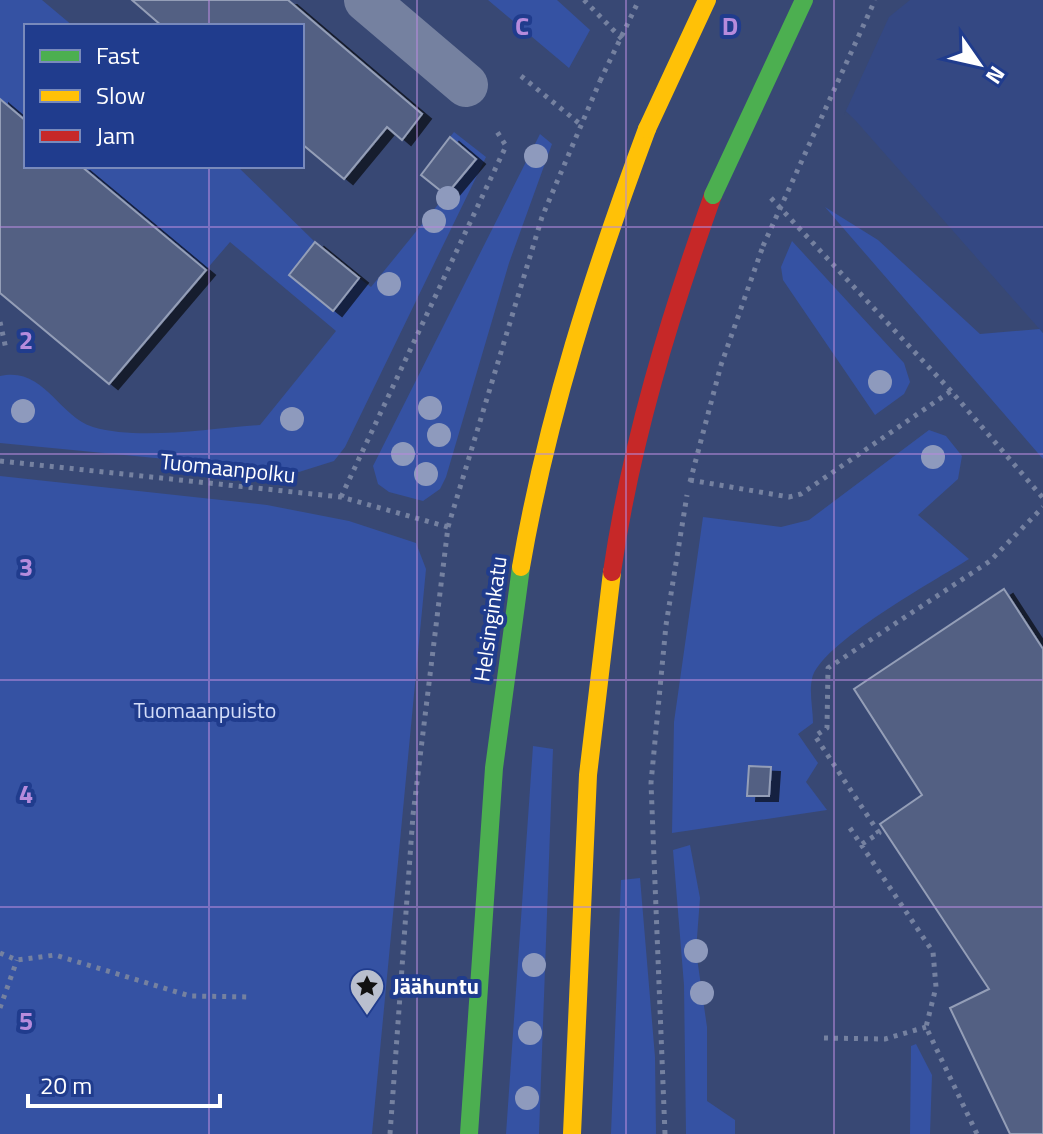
<svg xmlns="http://www.w3.org/2000/svg" width="1043" height="1134" viewBox="0 0 1043 1134" font-family="'Titillium Web',sans-serif">
<style>
.green{fill:#3552a3}
.water{fill:#344883}
.pier{fill:#384874}
.building{fill:#526083;stroke:#949eb7;stroke-width:2;filter:url(#shadow)}
.lines{fill:none;stroke-linecap:round;stroke-linejoin:round}
.path{stroke:#7581a0;stroke-width:5;stroke-dasharray:4 6;stroke-linecap:butt}
.street{stroke:#7581a0;stroke-width:44}
.fast{stroke:#4caf50;stroke-width:18}
.slow{stroke:#ffc107;stroke-width:18}
.jam{stroke:#c62828;stroke-width:18}
.path-bridge{stroke:#7581a0;stroke-width:5;stroke-dasharray:4 6;stroke-linecap:butt}
.fast-bridge{stroke:#4caf50;stroke-width:18}
.slow-bridge{stroke:#ffc107;stroke-width:18}
.tree{fill:#8e9abd}
.grid{fill:none;stroke:#b68bdc;stroke-width:2;stroke-opacity:0.55}
.labels{text-anchor:middle;stroke-width:8;stroke-linejoin:round;paint-order:stroke}
.street-label{font-size:22px;fill:#fff;stroke:#203c8d}
.park-label{font-size:22px;fill:#d4def9;stroke:#203c8d}
.poi-label{font-size:22px;font-weight:bold;fill:#fff;stroke:#203c8d;text-anchor:start}
.grid-label{font-size:26px;text-anchor:middle;font-weight:bold;fill:#b68bdc;stroke:#203c8d;stroke-width:8;stroke-linejoin:round;paint-order:stroke}
</style>
<defs>
<filter id="shadow"><feDropShadow dx="9" dy="5" stdDeviation="0" flood-color="#0009"/></filter>
</defs>
<rect width="100%" height="100%" fill="#384874"/>
<path class="green" d="M0,0h42l31,26h-47v95l-26,-22z
M488,0h69l33,30 -21,38z
M454,132l32,25 -141,290 -11,14 -35,11 -299,-29v-67c44,-10 57,39 93,51 48,14 117,1 167,-2l76,-94 -106,-89 -24,28 -125,-104h156l78,76 -26,33 44,35 26,-32 12,9 104,-128 -25,-22z
M540,134l12,10 -43,119 -63,214 -6,12 -17,12 -34,-9 -11,-8 -5,-18z
M825,207l53,33 102,94 60,-5 3,4v126z
M792,241l112,122 6,19 -6,12 -29,21 -92,-135 -2,-13z
M929,430l17,6 16,20 -4,23 -40,36 51,44c-33,21 -150,85 -157,120 -3,13 1,30 1,44l-15,11 20,29 -12,19 21,28 -155,23 2,-111 29,-205 78,10 28,-7z
M0,476l267,29 82,16 67,22 10,26 -54,565h-372z
M533,746l20,3 -14,385h-33z
M690,845l10,53 -4,53 11,76v74l28,19v14h-49l-2,-149 -11,-135z
M640,878l15,179 1,77h-45l10,-254z
M916,1044l16,31 -2,59h-20l1,-88z"/>
<path class="water" d="M733,0h310v333l-187,-212z"/>
<path class="pier" d="M729,0h181l-21,17 -45,98z"/>
<path class="building" d="M132,0h156l134,114 -20,26 -15,-13 -43,52 -42,-35v-118h-140z
M0,99l26,22v45h55l125,104 -97,114 -109,-91z
M450,137l26,22 -30,36 -25,-20z
M315,242l44,36 -26,33 -44,-36z
M1004,589l39,60v485h-33l-60,-126 39,-19 -109,-165 42,-29 -68,-106z
M749,766l22,1 -2,29h-22z"/>
<g class="lines">
<path class="path" d="M584,0l41,42
M521,76l59,48
M771,198l180,193 92,107
M0,322l6,27
M0,461l341,36 107,30
M690,480l99,17 12,-3 150,-103
M690,482l31,-117 42,-119
M341,497l165,-351 -10,-16
M850,828l83,124 3,35 -10,40 51,107
M862,844l17,-11 -64,-97 12,-8 1,-60 162,-107 53,-54
M0,953l17,7 38,-5 135,41 61,1
M0,1008l17,-48
M824,1038l61,1 41,-12
M390,1134l23,-319 35,-288 94,-310 58,-136
M665,1134l-14,-351 15,-158 21,-130"/>
<path class="street" d="M366,0l100,85"/>
<path class="fast" d="M469,1134l25,-366 27,-201"/>
<path class="slow" d="M521,567c26,-151 73,-296 126,-438
M572,1134l16,-359 24,-203"/>
<path class="jam" d="M612,572c19,-130 57,-254 101,-377"/>
<path class="path-bridge" d="M600,81l39,-81
M763,246l112,-246"/>
<path class="fast-bridge" d="M713,195l91,-195"/>
<path class="slow-bridge" d="M647,129l60,-129"/>
</g>
<g class="tree">
<circle cx="536" cy="156" r="12"/>
<circle cx="448" cy="198" r="12"/>
<circle cx="434" cy="221" r="12"/>
<circle cx="389" cy="284" r="12"/>
<circle cx="880" cy="382" r="12"/>
<circle cx="430" cy="408" r="12"/>
<circle cx="23" cy="411" r="12"/>
<circle cx="292" cy="419" r="12"/>
<circle cx="439" cy="435" r="12"/>
<circle cx="403" cy="454" r="12"/>
<circle cx="933" cy="457" r="12"/>
<circle cx="426" cy="474" r="12"/>
<circle cx="696" cy="951" r="12"/>
<circle cx="534" cy="965" r="12"/>
<circle cx="702" cy="993" r="12"/>
<circle cx="530" cy="1033" r="12"/>
<circle cx="527" cy="1098" r="12"/>
</g>
<path class="grid" d="M209,0v26M417,0v1134M626,0v1134M834,0v1134M209,166v968M0,227h1043M0,454h1043M0,680h1043M0,907h1043"/>
<defs>
<g id="sight-pin" transform="scale(1.8)"><path d="M0 17L-7.5 6A9.5 9.5 0 1 1 7.5 6Z" fill="#b9bfce" stroke="#203c8d"/><path d="M0-6L1.8-2.2L6-1.7L2.9 1.2L3.7 5.4L0 3.3L-3.7 5.4L-2.9 1.2L-6-1.7L-1.8-2.2Z" fill="#111"/></g>
</defs>
<g fill-rule="evenodd">
<use href="#sight-pin" x="367" y="986"/>
</g>
<g class="labels">
<g class="street-label">
<text transform="translate(228 468) rotate(6)" y="8">Tuomaanpolku</text>
<text transform="translate(490 619) rotate(-82)" y="8">Helsinginkatu</text>
</g>
<g class="park-label">
<text x="205" y="718">Tuomaanpuisto</text>
</g>
<g class="poi-label">
<text x="393" y="994">Jäähuntu</text>
</g>
</g>
<g class="grid-label">
<text x="522" y="35">C</text>
<text x="730" y="35">D</text>
<text x="26" y="349">2</text>
<text x="26" y="576">3</text>
<text x="26" y="803">4</text>
<text x="26" y="1030">5</text>
</g>
<rect x="24" y="24" width="280" height="144" fill="#203c8d" stroke="#798abb" stroke-width="2"/>
<rect x="40" y="50" width="40" height="12" fill="#4caf50" stroke="#798abb" stroke-width="2"/>
<text x="96" y="64" font-size="24" fill="#ffffff">Fast</text>
<rect x="40" y="90" width="40" height="12" fill="#ffc107" stroke="#798abb" stroke-width="2"/>
<text x="96" y="104" font-size="24" fill="#ffffff">Slow</text>
<rect x="40" y="130" width="40" height="12" fill="#c62828" stroke="#798abb" stroke-width="2"/>
<text x="96" y="144" font-size="24" fill="#ffffff">Jam</text>
<g transform="translate(979 64) rotate(124)" stroke="#203c8d" stroke-width="6" paint-order="stroke">
<path d="M0-6L14 30L0 20L-14 30Z" fill="#ffffff"/>
<text y="-12" font-size="22" font-weight="bold" text-anchor="middle" fill="#ffffff">N</text>
</g>
<path d="M28 1094v12h192v-12" fill="none" stroke="#ffffff" stroke-width="4"/>
<text x="40" y="1094" font-size="24" fill="#ffffff" stroke="#203c8d" stroke-width="6" paint-order="stroke">20 m</text>
</svg>
